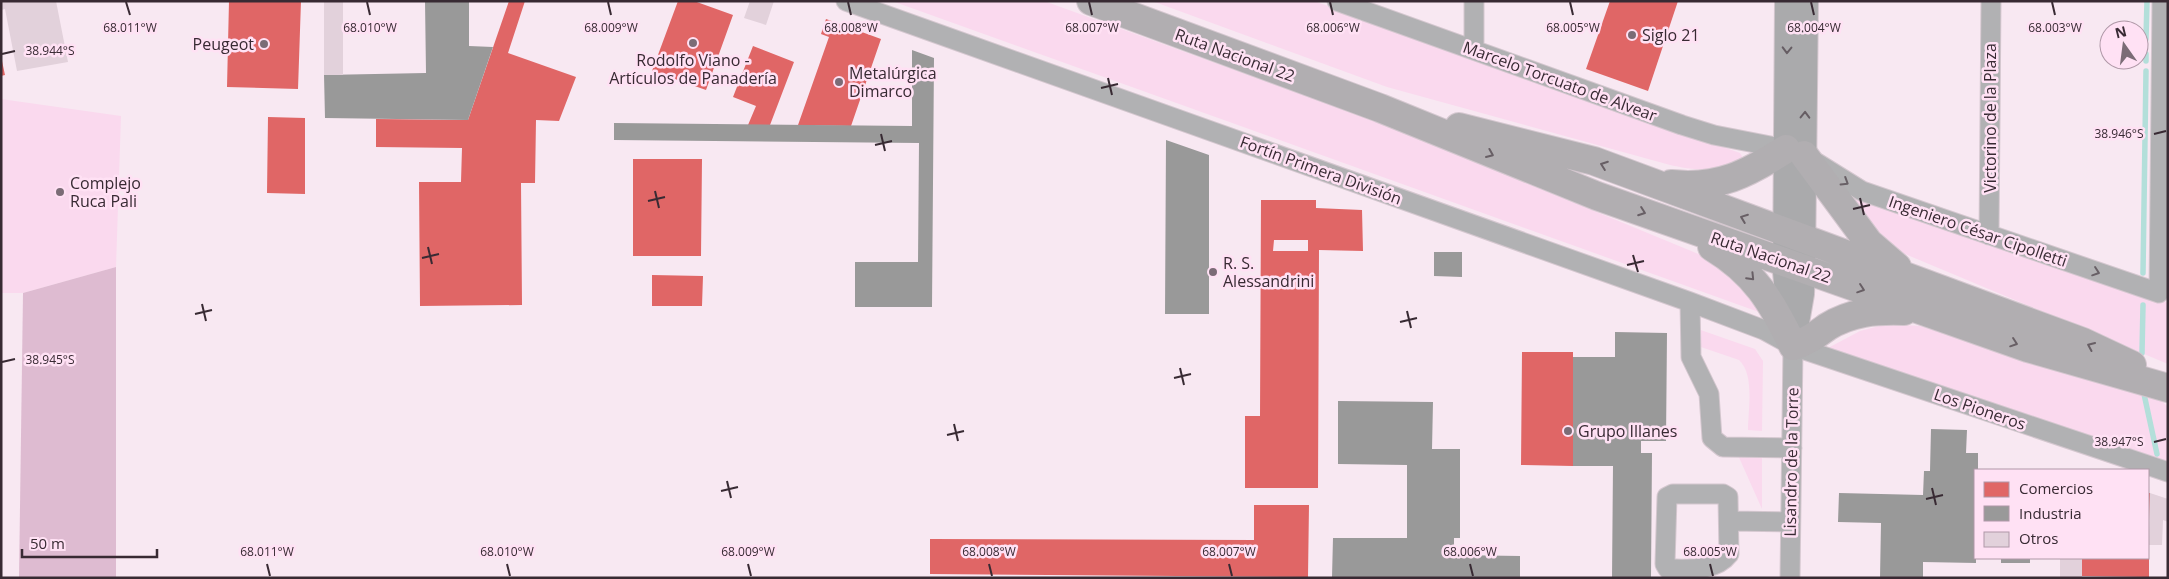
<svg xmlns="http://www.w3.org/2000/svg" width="2169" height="579" viewBox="0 0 2169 579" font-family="'Open Sans',sans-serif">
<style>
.green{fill:#fad9ee}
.forest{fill:#debbd1}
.shops{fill:#e06666;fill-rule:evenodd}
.industry{fill:#999}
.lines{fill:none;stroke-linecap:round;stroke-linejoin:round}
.stream{stroke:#b3dfda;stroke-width:5.5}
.building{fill:#e2d1db}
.minor-casing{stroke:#d4c7cf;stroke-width:21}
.major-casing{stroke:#d4c7cf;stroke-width:26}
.highway-casing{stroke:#d4c7cf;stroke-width:30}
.minor{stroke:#b1b1b3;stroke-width:19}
.major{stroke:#aaaaac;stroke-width:24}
.highway{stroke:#b1aeb1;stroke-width:28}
.oneway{stroke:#665d63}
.oneway2{stroke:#685f65}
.oneway3{stroke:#686066}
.ticks{fill:none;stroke:#382a33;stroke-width:2}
.poi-dot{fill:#7b6c76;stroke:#ffe1f4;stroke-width:2}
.labels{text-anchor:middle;stroke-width:5;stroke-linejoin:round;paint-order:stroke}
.poi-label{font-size:16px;fill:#382a33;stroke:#ffe1f4;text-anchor:start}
.street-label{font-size:16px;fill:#382a33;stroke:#ffe1f4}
.ticks-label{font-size:12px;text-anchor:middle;fill:#382a33;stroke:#ffe1f4;stroke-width:5;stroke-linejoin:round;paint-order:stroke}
</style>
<rect width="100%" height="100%" fill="#f8e8f2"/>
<path class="green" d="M892,1h152l332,120 337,139 57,56z
M1152,1h162l426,152 3,5c-10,18 -56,11 -73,7l-283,-78z
M1,99l120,17 -5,151 -93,26h-22z
M1854,195l314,108v61l-275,-115 -46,-51z
M1887,324l33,2 127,40 107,28 14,13v57l-340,-116 32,-17z
M1695,328l60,21 8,12 -1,70 -14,-1c0,-20 7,-55 -9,-70l-44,-15z
M1737,453l25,1v55z"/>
<path class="forest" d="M116,267v311h-97l4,-285z"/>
<path class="shops" d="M229,1h72l-3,88 -71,-2z
M509,1h16l-17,52 68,24 -17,44 -23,-1 -1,63h-14l1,122 -102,1 -1,-124h42l1,-34 -86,-1v-28l92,1z
M678,1h16l39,14 -27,75 -54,-19z
M1610,1h68l-30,90 -62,-22z
M826,19l55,20 -30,87 -53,-1 31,-88 -8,-3z
M753,46l41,16 -24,63h-22l8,-19 -23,-9z
M2,61l3,14 -4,1v-14z
M268,117l37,1v76l-38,-1z
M633,159h69l-1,97h-68z
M1261,200h55v8l46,2 1,41 -44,-1 -1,238h-73v-72h15zM1274,240h34v11h-35z
M652,275l51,1 -1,30h-50z
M1522,352h51v114l-52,-1z
M2148,493h2l-1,28h-1z
M1254,505h55l-1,72 -378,-3v-35l324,1z
M2082,558h67v19l-67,-1z"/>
<path class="industry" d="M425,1h44v45l24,1 -25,73 -143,-2 -1,-43 102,-2z
M912,50l22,8 -2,249h-77v-45h63l1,-119 -305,-3v-17l298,3z
M1166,140l43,15v159h-44z
M1434,252h28v25l-28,-1z
M1615,332l52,1 -1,108h-25v12h11l-1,125h-39l1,-112h-40v-109h42z
M1338,401l95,1 -1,47h28v89h-6v17l66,1v22l-188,-1 1,-39h74v-73l-69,-1z
M1931,429l36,1 -1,23h12v17h-3l1,93 -53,-1v16h-43l1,-55 -43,-1 1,-29 84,2 1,-24h6z
M2001,558h29v5h-29z"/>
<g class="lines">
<path class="stream" d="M2146,39l1,-38
M2146,61v-7
M2143,273l3,-202
M2142,353l1,-48
M2144,394l13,60"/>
</g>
<path class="building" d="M1,1h55l12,61 -51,9 -12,-62 -4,1z
M324,1h19v74h-19z
M750,1h24l-8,24 -22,-7z
M2150,493l18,6v23l-5,-2 -1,25h-13z
M2060,558h22v20h-22z"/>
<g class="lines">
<g class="minor-casing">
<path id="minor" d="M846,1l844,301 74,28 29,16 375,126
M1337,1l345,124 32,10 72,14
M1474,50v-49
M1817,163l45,28 297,102 3,-292
M1989,235l2,-234
M1690,302l1,55 18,37 3,44 11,9 69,1
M1723,494l5,3 1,57c-14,18 -40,15 -61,15l-3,-5 2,-67 6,-3z
M1730,521l60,1
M1790,578l3,-232"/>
</g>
<g class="major-casing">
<path id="major" d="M1787,1l-2,271 5,52
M1793,346l9,-52 1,-25 3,-268"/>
</g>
<g class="highway-casing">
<path id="highway" d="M1091,1l289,107 217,88 431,152 140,40
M1459,127l135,34 489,181 49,23
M1804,155l65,88 28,24
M1671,184c48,5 76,-10 115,-35
M1712,247c43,26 60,55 81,99 14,-4 23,-11 34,-19 24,-15 49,-17 77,-16"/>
</g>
<use href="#minor" class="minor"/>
<use href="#major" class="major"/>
<use href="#highway" class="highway"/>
</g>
<defs><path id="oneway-chevron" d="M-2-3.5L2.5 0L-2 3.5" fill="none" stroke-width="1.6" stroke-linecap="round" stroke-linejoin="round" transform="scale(1.25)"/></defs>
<g class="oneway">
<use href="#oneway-chevron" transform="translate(1787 50) rotate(91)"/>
<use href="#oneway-chevron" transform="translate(1805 115) rotate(-89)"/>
</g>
<g class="oneway2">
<use href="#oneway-chevron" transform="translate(1490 154) rotate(23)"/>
<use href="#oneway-chevron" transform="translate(1604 165) rotate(-160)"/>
<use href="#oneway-chevron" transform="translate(1642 212) rotate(20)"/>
<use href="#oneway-chevron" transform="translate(1744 218) rotate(-159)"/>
<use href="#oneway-chevron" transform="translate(1751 277) rotate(46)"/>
<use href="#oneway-chevron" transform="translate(1861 289) rotate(19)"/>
<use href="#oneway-chevron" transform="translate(2014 343) rotate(19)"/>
<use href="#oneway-chevron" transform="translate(2091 346) rotate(-156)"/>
</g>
<g class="oneway3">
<use href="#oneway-chevron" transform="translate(1845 182) rotate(32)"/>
<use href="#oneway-chevron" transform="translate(2096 272) rotate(19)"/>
</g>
<path class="ticks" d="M126,2l4,13M367,2l3,13M608,2l3,13M848,2l3,13M1089,2l3,13M1330,2l3,13M1570,2l3,13M1811,2l3,13M2052,2l3,13M2,54l13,-3M1108,78l4,17M1101,88l17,-4M881,134l4,17M2154,134l12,-3M875,145l17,-4M655,191l4,17M1860,198l4,17M648,201l17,-4M1853,209l17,-4M428,247l4,17M1633,255l5,17M422,258l17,-4M1627,265l17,-4M202,304l4,17M1407,311l4,17M195,314l17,-4M1400,322l17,-4M2,362l13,-3M1180,368l4,17M1174,378l17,-4M954,424l4,17M947,435l17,-4M2154,442l12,-3M727,481l4,17M1932,488l4,17M721,491l17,-4M1926,499l17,-4M267,564l3,12M507,564l3,12M748,564l3,12M989,564l3,12M1229,564l3,12M1470,564l3,12M1710,564l3,12"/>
<g class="poi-dot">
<circle cx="1632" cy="35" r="5"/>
<circle cx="693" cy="43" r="5"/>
<circle cx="264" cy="44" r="5"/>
<circle cx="839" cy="82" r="5"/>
<circle cx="60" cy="192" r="5"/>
<circle cx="1213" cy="272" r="5"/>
<circle cx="1568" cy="431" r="5"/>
</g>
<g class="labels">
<g class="poi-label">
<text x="1642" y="41">Siglo 21</text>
<text x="254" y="50" text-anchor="end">Peugeot</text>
<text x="693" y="66" text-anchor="middle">Rodolfo Viano -<tspan x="693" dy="18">Artículos de Panadería</tspan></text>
<text x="849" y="79">Metalúrgica<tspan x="849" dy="18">Dimarco</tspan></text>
<text x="70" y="189">Complejo<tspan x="70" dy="18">Ruca Pali</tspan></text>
<text x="1223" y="269">R. S.<tspan x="1223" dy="18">Alessandrini</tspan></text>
<text x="1578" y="437">Grupo Illanes</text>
</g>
<g class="street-label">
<text transform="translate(1235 55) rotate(20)" y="6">Ruta Nacional 22</text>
<text transform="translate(1560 81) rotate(20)" y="6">Marcelo Torcuato de Alvear</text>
<text transform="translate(1990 118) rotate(-90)" y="6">Victorino de la Plaza</text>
<text transform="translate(1321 170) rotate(20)" y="6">Fortín Primera División</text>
<text transform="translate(1978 231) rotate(19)" y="6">Ingeniero César Cipolletti</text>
<text transform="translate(1771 257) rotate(19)" y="6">Ruta Nacional 22</text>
<text transform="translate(1980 409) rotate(19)" y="6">Los Pioneros</text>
<text transform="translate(1791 462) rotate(-89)" y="6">Lisandro de la Torre</text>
</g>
</g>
<g class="ticks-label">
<text x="2055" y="32">68.003°W</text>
<text x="130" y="32">68.011°W</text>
<text x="370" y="32">68.010°W</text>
<text x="611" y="32">68.009°W</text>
<text x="851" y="32">68.008°W</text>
<text x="1092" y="32">68.007°W</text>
<text x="1333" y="32">68.006°W</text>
<text x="1573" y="32">68.005°W</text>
<text x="1814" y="32">68.004°W</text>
<text x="50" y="55">38.944°S</text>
<text x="2119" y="138">38.946°S</text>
<text x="50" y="364">38.945°S</text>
<text x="2119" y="446">38.947°S</text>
<text x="267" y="556">68.011°W</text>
<text x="507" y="556">68.010°W</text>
<text x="748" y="556">68.009°W</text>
<text x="989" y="556">68.008°W</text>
<text x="1229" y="556">68.007°W</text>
<text x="1470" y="556">68.006°W</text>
<text x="1710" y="556">68.005°W</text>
</g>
<rect width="2169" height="579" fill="none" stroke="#382a33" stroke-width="5"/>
<rect x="1974" y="469" width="175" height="90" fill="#ffe1f4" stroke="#af98a7"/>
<rect x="1984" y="482" width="25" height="15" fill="#e06666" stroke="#af98a7"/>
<text x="2019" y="494" font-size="15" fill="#382a33">Comercios</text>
<rect x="1984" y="506" width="25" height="15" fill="#999999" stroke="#af98a7"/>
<text x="2019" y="519" font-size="15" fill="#382a33">Industria</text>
<rect x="1984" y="532" width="25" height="15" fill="#e2d1db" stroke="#af98a7"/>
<text x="2019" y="544" font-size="15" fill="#382a33">Otros</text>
<g transform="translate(2124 45) rotate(346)"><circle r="24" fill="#ffe1f4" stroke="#af98a7"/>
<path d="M0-4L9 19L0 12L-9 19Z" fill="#7b6c76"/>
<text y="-8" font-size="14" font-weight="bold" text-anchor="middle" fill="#382a33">N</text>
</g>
<path d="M22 549v8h135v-8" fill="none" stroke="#382a33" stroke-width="2.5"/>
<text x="30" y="549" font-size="15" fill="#382a33" stroke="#ffe1f4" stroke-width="4" paint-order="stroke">50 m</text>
</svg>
